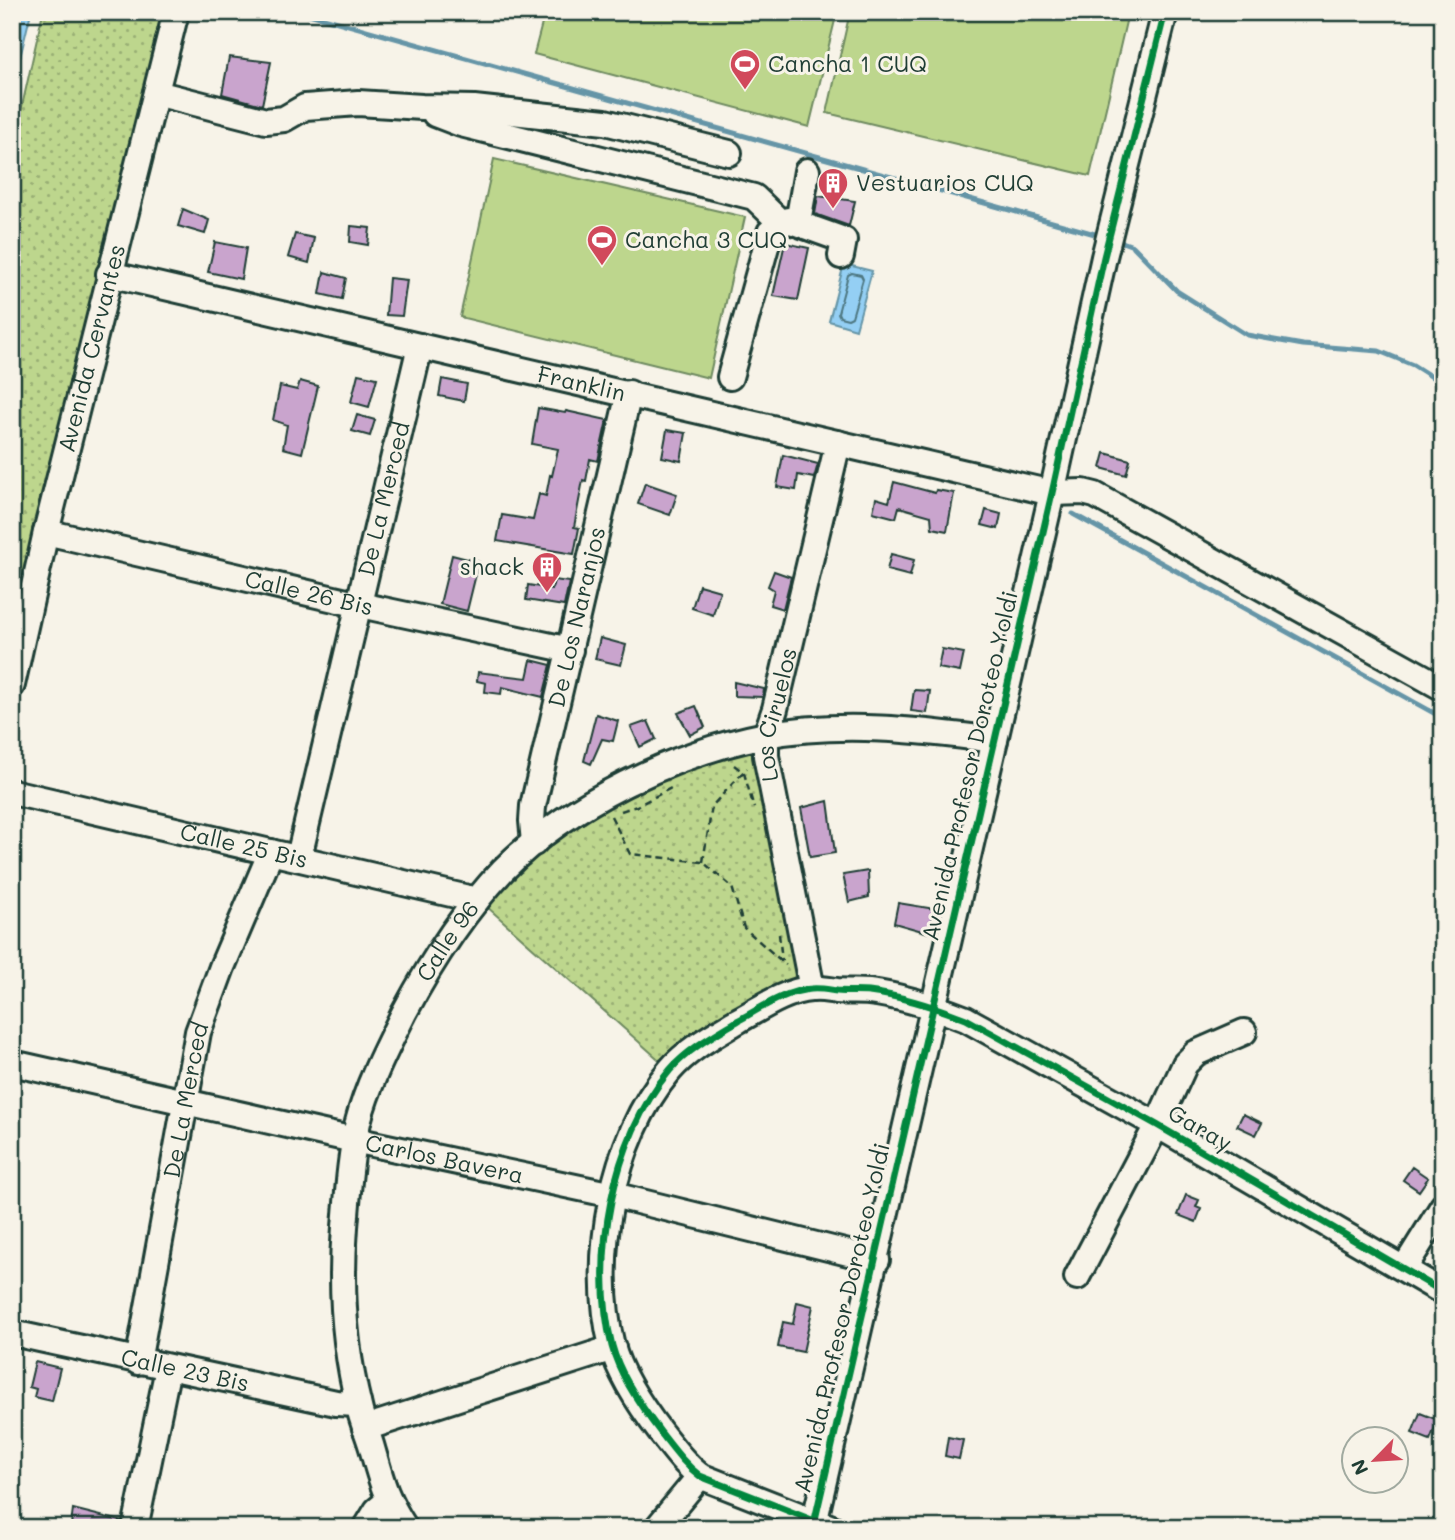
<svg xmlns="http://www.w3.org/2000/svg" width="1455" height="1540" viewBox="0 0 1455 1540" font-family="Mali,sans-serif">
<style>
.green{fill:url(#green-dots);stroke:#6e8a60;stroke-width:2}
.pitch{fill:#bdd68d;stroke:#6e8a60;stroke-width:2}
.water{fill:#94cff4;stroke:#6595a7;stroke-width:2}
.lines{fill:none;stroke-linecap:round;stroke-linejoin:round}
.shore{stroke:#4e7781;stroke-width:2}
.stream{stroke:#6595a7;stroke-width:5}
.building{fill:#c9a4cd;stroke:#1f3d34;stroke-width:2}
.minor-casing{stroke:#1f3d34;stroke-width:30}
.path{stroke:#1f3d34;stroke-width:2.5;stroke-dasharray:7 5;stroke-linecap:butt}
.minor{stroke:#f7f3e8;stroke-width:24}
.cycleway-casing{stroke:#f7f3e8;stroke-width:11}
.cycleway{stroke:#00873e;stroke-width:7}
.labels{text-anchor:middle;stroke-width:6;stroke-linejoin:round;paint-order:stroke}
.poi-label{font-size:23px;fill:#1f3d34;stroke:#f7f3e8;text-anchor:start}
.street-label{font-size:23px;fill:#1f3d34;stroke:#f7f3e8}
</style>
<defs>
<pattern id="green-dots" width="8" height="8" patternUnits="userSpaceOnUse" patternTransform="scale(1.75)"><rect width="8" height="8" fill="#bdd68d"/><path d="M2 2h.1M6 6h.1" fill="none" stroke="#99af74" stroke-width="1.8" stroke-linecap="round"/></pattern>
</defs>
<rect width="100%" height="100%" fill="#f7f3e8"/>
<filter id="ink" filterUnits="userSpaceOnUse"><feTurbulence type="fractalNoise" baseFrequency=".0143" numOctaves="2"/><feDisplacementMap in="SourceGraphic" scale="14" xChannelSelector="R" yChannelSelector="G"/><feConvolveMatrix kernelMatrix="1 2 1 2 8 2 1 2 1" color-interpolation-filters="sRGB"/></filter>
<g filter="url(#ink)">
<path class="green" d="M43,12l125,2 -156,639v-502z
M747,752l9,3 42,212 -3,14 -130,84 -179,-159c66,-76 162,-131 261,-154z"/>
<path class="pitch" d="M545,12h292l-28,115 -275,-73z
M850,12l278,1 -38,163 -263,-63z
M494,159l251,58 -36,161 -249,-61z"/>
<path class="water" d="M12,12h19l-19,79z
M844,264l28,7 -16,58 -27,-8z"/>
<g class="lines">
<path class="shore" d="M852,273l9,2 2,4 -11,38 -4,2 -8,-2 -2,-4 10,-38z"/>
<path class="stream" d="M302,12l800,224
M1114,239l19,7 44,45 70,44 56,10 76,6 34,14 30,19
M1073,514l370,204"/>
</g>
<path class="building" d="M229,57l42,5 -9,43 -40,-11z
M818,196l37,5 -6,25 -34,-12z
M183,209l26,11 -4,14 -27,-8z
M351,226l19,2 -2,17 -18,-3z
M295,234l19,4 -5,25 -21,-6z
M215,242l31,6 -5,31 -33,-7z
M785,243l24,5 -11,52 -25,-4z
M324,272l22,6 -4,21 -22,-5z
M389,278l18,2 -5,36 -16,-1z
M358,374l19,4 -8,29 -18,-5z
M442,379l25,5 -3,17 -25,-5z
M300,381l18,5 -16,67 -19,-5 4,-23 -14,-5 7,-34 17,4z
M538,408l27,5 1,-2 41,9 -9,41 -8,-2 -4,22 -3,-1 -9,47 5,1 -5,26 -77,-13 5,-26 31,5 6,-26 7,2 4,-21 2,1 6,-27 -26,-5z
M357,415l18,5 -5,16 -18,-5z
M667,430l19,3 -5,28 -19,-4z
M1105,453l25,7 -4,15 -25,-7z
M783,455l35,9 -4,14 -16,-3 -2,15 -19,-3z
M894,482l41,11 1,-3 18,3 -7,38 -15,-3 -1,-12 -32,-9 -3,11 -23,-6 3,-14 13,4z
M645,483l32,11 -7,21 -32,-11z
M986,510l15,4 -3,15 -16,-4z
M891,554l23,6 -4,16 -23,-6z
M452,555l27,7 -12,49 -27,-7z
M774,571l17,6 -8,32 -13,-4 4,-15 -6,-4z
M554,580l15,2 -5,24 -38,-6 2,-15 24,4z
M699,585l21,6 -7,24 -21,-7z
M600,638l26,7 -5,20 -26,-6z
M942,649l22,4 -4,19 -22,-4z
M531,660l20,5 -8,32 -41,-10 -1,7 -16,-2 1,-9 -9,-2 1,-9 49,6z
M734,682l30,7 -1,8 -29,-1z
M914,690l16,1 -3,22 -16,-2z
M696,706l9,21 -15,8 -12,-22z
M596,714l22,7 -5,20 -11,-2 -11,25 -7,-3z
M648,721l8,18 -16,8 -9,-20z
M828,801l7,52 -25,4 -9,-49z
M868,871l1,26 -20,5 -6,-27z
M898,903l37,6 -6,24 -35,-10z
M1243,1114l19,9 -6,12 -19,-9z
M1412,1167l16,11 -9,13 -16,-11z
M1186,1195l13,5 -3,7 5,2 -5,13 -18,-7z
M797,1302l16,4 -10,46 -25,-5 5,-25 10,2z
M35,1362l25,6 -8,33 -18,-4 2,-8 -7,-2z
M1420,1413l18,7 -8,20 -18,-7z
M948,1437l15,3 -4,19 -14,-3z
M73,1509l48,12v7h-38l-12,-3z"/>
<g class="lines">
<g class="minor-casing">
<g id="minor">
<path d="M156,93l110,28 18,-2 21,-12 53,-4 64,4 52,1 131,14 124,31"/>
<path d="M435,114l26,10 293,73 28,27"/>
<path d="M798,222l9,-51"/>
<path id="s1" d="M109,274l943,219 31,-1 12,3 348,193"/>
<path d="M730,377l40,-145 18,-12 56,20 -3,16"/>
<path id="s2" d="M46,532l314,73 210,45"/>
<path id="s3" d="M12,685l34,-153 130,-520"/>
<path id="s4" d="M12,792l465,108"/>
<path id="s5" d="M534,843l-2,-22 1,-15 96,-413"/>
<path id="s6" d="M299,857l121,-511"/>
<path id="s7" d="M812,989l-46,-233v-21l9,-26 63,-266"/>
<path id="s8" d="M12,1063l342,77 259,55 264,65"/>
<path d="M1405,1267l38,-61"/>
<path d="M1077,1277l80,-152 28,-61 11,-11 48,-21"/>
<path id="s9" d="M12,1333l324,70 22,1"/>
<path id="s10" d="M138,1362l60,-330 24,-65 49,-115"/>
<path d="M365,1428l248,-80"/>
<path d="M135,1528l33,-160"/>
<path d="M366,1528l11,-18 11,-9"/>
<path id="s11" d="M405,1528c-20,-31 -23,-45 -33,-80 -4,-14 -10,-27 -13,-41 -15,-60 -19,-119 -14,-180 3,-35 5,-70 13,-105 9,-36 29,-75 46,-109 27,-51 59,-101 99,-143 66,-67 171,-117 263,-135 76,-14 153,-5 229,5"/>
<path d="M657,1528l43,-52"/>
<path d="M813,1528l239,-1035 52,-236 61,-245"/>
<path d="M832,1528l-132,-52c-16,-12 -27,-28 -39,-43 -19,-25 -41,-57 -49,-87 -22,-86 0,-208 58,-276 18,-21 46,-36 69,-50 22,-12 46,-29 72,-31 9,-1 18,1 26,2 11,1 22,0 32,1 33,4 66,15 97,27l191,106 286,167"/>
</g>
</g>
<path class="path" d="M734,765l10,8 10,35
M621,811l16,-5 38,-20
M611,816l19,38 73,8 29,25 12,41 42,37
M703,862l9,-56 35,-38
M779,934l3,27"/>
<use href="#minor" class="minor"/>
<g class="cycleway-casing">
<path id="cycleway" d="M813,1528l239,-1035 52,-236 61,-245
M832,1528l-132,-52c-16,-12 -27,-28 -39,-43 -19,-25 -41,-57 -49,-87 -22,-86 0,-208 58,-276 18,-21 46,-36 69,-50 22,-12 46,-29 72,-31 9,-1 18,1 26,2 11,1 22,0 32,1 33,4 66,15 97,27l191,106 286,167"/>
</g>
<use href="#cycleway" class="cycleway"/>
</g>
</g>
<defs>
<g id="stadium-pin" transform="scale(1.575)"><path d="M0 17L-7.5 6A9.5 9.5 0 1 1 7.5 6Z" fill="#d1495b" stroke="#f7f3e8"/><path d="M0-5a6.5 5 0 1 0 0 10a6.5 5 0 1 0 0-10ZM-3.5-1.8h7v3.6h-7Z" fill="#fff"/></g>
<g id="building-pin" transform="scale(1.575)"><path d="M0 17L-7.5 6A9.5 9.5 0 1 1 7.5 6Z" fill="#d1495b" stroke="#f7f3e8"/><path d="M-4-6H4V6H1V3H-1V6H-4ZM-2.5-4.3h1.7v1.8h-1.7ZM.8-4.3h1.7v1.8H.8ZM-2.5-1h1.7V.8h-1.7ZM.8-1h1.7V.8H.8Z" fill="#fff"/></g>
</defs>
<g fill-rule="evenodd">
<use href="#stadium-pin" x="745" y="64"/>
<use href="#building-pin" x="833" y="183"/>
<use href="#stadium-pin" x="602" y="240"/>
<use href="#building-pin" x="547" y="567"/>
</g>
<g class="labels">
<g class="poi-label">
<text x="768" y="72">Cancha 1 CUQ</text>
<text x="856" y="191">Vestuarios CUQ</text>
<text x="625" y="248">Cancha 3 CUQ</text>
<text x="524" y="575" text-anchor="end">shack</text>
</g>
<g class="street-label">
<text dy="8" stroke="none"><textPath href="#s3" startOffset="346">Avenida Cervantes</textPath></text>
<text dy="8" stroke="none"><textPath href="#s1" startOffset="485">Franklin</textPath></text>
<text dy="8" stroke="none"><textPath href="#s6" startOffset="368">De La Merced</textPath></text>
<text dy="8" stroke="none"><textPath href="#s2" startOffset="270">Calle 26 Bis</textPath></text>
<text dy="8" stroke="none"><textPath href="#s5" startOffset="231">De Los Naranjos</textPath></text>
<text dy="8" stroke="none"><textPath href="#s7" startOffset="280">Los Ciruelos</textPath></text>
<text transform="translate(970 766) rotate(-77)" y="8">Avenida Profesor Doroteo Yoldi</text>
<text dy="8" stroke="none"><textPath href="#s4" startOffset="238">Calle 25 Bis</textPath></text>
<text dy="8" stroke="none"><textPath href="#s11" startOffset="620">Calle 96</textPath></text>
<text dy="8" stroke="none"><textPath href="#s10" startOffset="266">De La Merced</textPath></text>
<text transform="translate(1200 1128) rotate(30)" y="8">Garay</text>
<text dy="8" stroke="none"><textPath href="#s8" startOffset="443">Carlos Bavera</textPath></text>
<text transform="translate(842 1318) rotate(-77)" y="8">Avenida Profesor Doroteo Yoldi</text>
<text dy="8" stroke="none"><textPath href="#s9" startOffset="177">Calle 23 Bis</textPath></text>
</g>
</g>
<rect width="1455" height="1540" fill="none" stroke="#f7f3e8" stroke-width="42"/>
<rect x="21" y="21" width="1413" height="1498" fill="none" stroke="#1f3d34" stroke-width="2.5" filter="url(#ink)"/>
<g transform="translate(1375 1460) rotate(245)"><circle r="33" fill="#f7f3e8" stroke="#a1aaa0" stroke-width="2"/>
<path d="M0-5L12 26L0 18L-12 26Z" fill="#d1495b"/>
<text y="-10" font-size="19" font-weight="bold" text-anchor="middle" fill="#1f3d34">N</text>
</g>
</svg>
